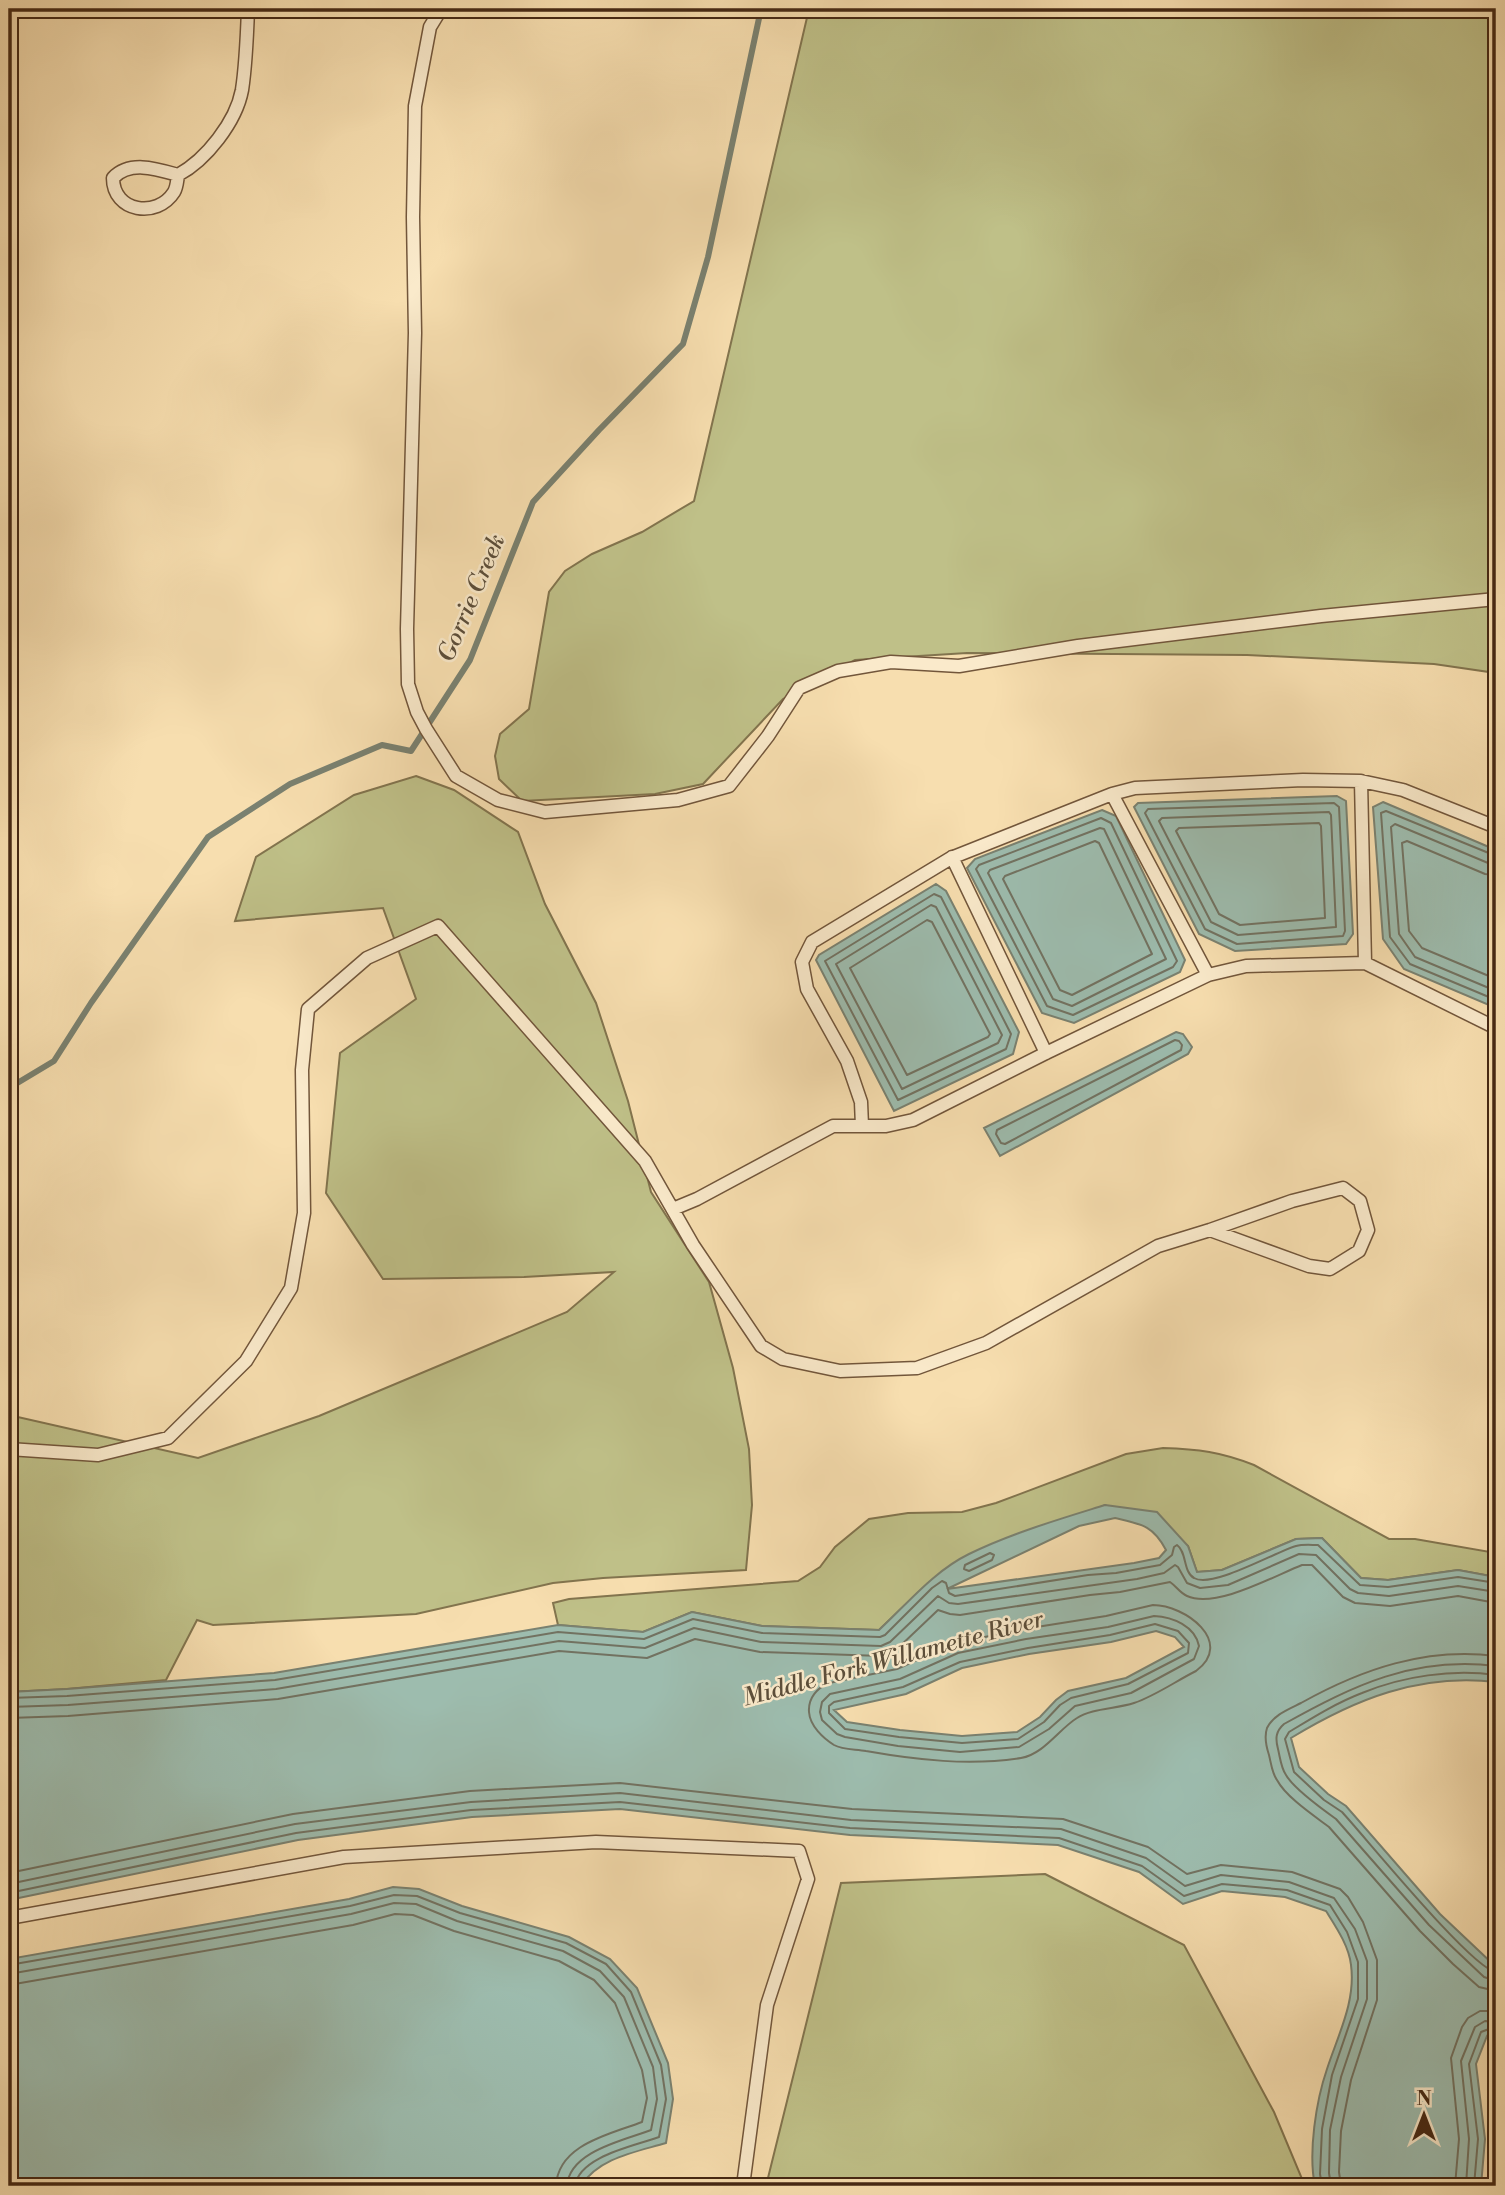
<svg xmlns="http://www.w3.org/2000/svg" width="1505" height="2195" viewBox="0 0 1505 2195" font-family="'Libre Bodoni',serif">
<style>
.green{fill:#bfc088;stroke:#82744e;stroke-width:2}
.water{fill:#9dbcae;stroke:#7a8170;stroke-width:2;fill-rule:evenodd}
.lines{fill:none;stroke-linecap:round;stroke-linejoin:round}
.shore{stroke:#727261;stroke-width:2}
.stream{stroke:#7a8170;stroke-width:6}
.service-casing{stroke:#72563b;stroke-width:15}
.service{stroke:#faeacb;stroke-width:12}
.labels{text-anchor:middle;stroke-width:5;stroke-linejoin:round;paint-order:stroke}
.water-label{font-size:24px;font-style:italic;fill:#5c4e3a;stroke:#faeacb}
</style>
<rect width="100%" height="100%" fill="#f7deaf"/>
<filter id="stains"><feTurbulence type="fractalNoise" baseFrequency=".00286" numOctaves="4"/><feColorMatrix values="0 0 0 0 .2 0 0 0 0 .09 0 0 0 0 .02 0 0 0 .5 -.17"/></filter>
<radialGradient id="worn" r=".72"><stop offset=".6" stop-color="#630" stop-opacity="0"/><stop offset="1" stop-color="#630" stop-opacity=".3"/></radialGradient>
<path class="green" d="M809,9h687v664l-62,-9 -187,-9 -280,-2 -112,7 -72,39 -80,85 -48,10 -133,7 -23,-22 -4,-23 5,-22 29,-25 20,-117 16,-21 27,-17 50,-22 52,-31z
M416,776l38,14 64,42 27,72 51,99 32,98 23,91 58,90 24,86 16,81 3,56 -6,65 -143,8 -50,5 -137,31 -203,11 -16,-5 -31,60 -99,9 -58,3v-277l189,43 121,-42 248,-104 47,-40 -90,5 -141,2 -57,-86 14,-140 76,-54 -33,-91 -148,13 21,-64 98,-62z
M1163,1448c35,1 58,4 91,17l135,74h26l81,14v24l-38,-7 -70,10 -27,-2 -39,-40 -26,1 -74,31 -25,2 -9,-26 -83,-41 -177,78 -49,47 -117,-4 -70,-14 -49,20 -85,-7 -5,-22 16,-4 229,-18 22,-14 15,-20 34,-28 39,-6 54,-1 34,-9 130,-49z
M1045,1874l139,71 90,167 31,74h-539l75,-303z"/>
<path class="water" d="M1337,796l9,5 7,133 -7,10 -111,7 -36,-17 -65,-127 4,-4z
M1383,802l113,48v158l-92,-39 -21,-30 -10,-132z
M1102,810l14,6 69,144 -5,12 -106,51 -32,-10 -75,-145 8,-9z
M936,884l10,7 73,141 -6,22 -119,57 -78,-151 3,-5z
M1176,1032l7,2 9,13 -4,7 -188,102 -16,-28z
M1105,1505l52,7 31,34 9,26 25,-2 74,-31 26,-1 39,40 27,2 70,-10 38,7v105c-76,-9 -141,17 -205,56l8,29 29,27 18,12 94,108 56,53v75l-9,-6 -11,28 9,75 -4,47h-166c-7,-33 1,-85 12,-117 11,-34 29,-68 24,-104 -2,-19 -15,-38 -25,-54l-41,-14 -63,-6 -39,13 -44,-32 -81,-27 -208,-10 -230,-26 -148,8 -174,23 -289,60v-208l58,-3 207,-16 284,-48 85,7 49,-20 70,14 117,4c28,-26 55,-59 90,-76 43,-21 91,-35 136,-49zM1115,1518c26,6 38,7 51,32l-7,8 -25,5 -187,26 132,-63zM1156,1631l19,6 9,10 -58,31 -58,13 -12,9 -16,17 -23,15 -55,4 -62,-6 -53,-8 -13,-12 72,-16 56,-26 67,-14 82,-12z
M393,1887l26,2 43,17 107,31 41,22 27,29 31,75 5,36 -7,44c-30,9 -68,15 -85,43h-572v-227l340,-60z"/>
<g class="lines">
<path class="shore" d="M1334,803l5,4 6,124 -2,5 -106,8 -32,-15 -60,-116 3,-4z
M1329,812l2,3 5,112 -98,8 -27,-13 -52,-101 3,-3z
M1101,818l10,5 66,138 -4,6 -100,48 -26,-9 -71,-137 3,-4z
M1319,823l2,3 4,92 -85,7 -21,-11 -43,-83 3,-3z
M1100,828l4,1 62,130 -94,47 -19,-7 -65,-126 2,-3z
M1095,841l4,2 53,111 -80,41 -12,-5 -57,-111 2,-3z
M1496,856l-110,-45 -5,2 9,124 20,27 86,36
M1496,865l-8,-2 -93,-39 -4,3 8,107 16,23 81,34
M1496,875l-11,-1 -78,-33 -5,2 7,88 13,17 74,31
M934,894l7,3 70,137 -5,15 -108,51 -73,-139z
M931,905l5,2 66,128 -4,8 -96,46 -66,-125z
M927,920l5,2 58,112 -2,3 -81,38 -57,-107z
M1175,1040l4,1 3,4 -1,5 -176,94 -4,-1 -5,-9 1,-4z
M990,1553l4,2 -2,5 -23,11 -5,-2 1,-4z
M1153,1605c32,0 82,37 43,66 -20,10 -41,25 -62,32 -18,6 -42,5 -57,15 -18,11 -33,36 -56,40 -52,8 -104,2 -155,-7 -10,-2 -23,-1 -32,-6 -11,-7 -24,-19 -25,-33 -1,-14 8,-24 20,-29l68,-14 58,-26 69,-14 82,-13z
M1154,1616c19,1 41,10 45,30l-5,13 -63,34 -56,13 -26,23 -30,18 -59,5 -62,-6 -53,-9 -8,-3 -15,-14 -2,-8 2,-10 8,-8 70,-15 58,-26 68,-14 82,-12z
M1155,1624l23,7 11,12 -1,10 -60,31 -57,14 -11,7 -16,17 -26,17 -56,4 -63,-6 -54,-8 -16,-16v-7l5,-4 69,-15 57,-25 68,-14 82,-13z
M1496,1656c-70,-9 -134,13 -195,47 -12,6 -28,12 -34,25 -3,9 -1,18 2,27 2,8 3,18 8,25 9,17 36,35 52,47l91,104 33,33 26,23 17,4
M1496,1666c-82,-10 -142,19 -212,58 -8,7 -9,14 -6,25 2,8 3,19 8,26 8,14 36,34 50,44l93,106 55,52 12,4
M1496,1675c-44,-6 -93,1 -134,18 -26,10 -50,25 -73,39l-4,7 9,33 30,28 18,12c24,26 130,157 154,160
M9,1698l58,-2 208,-16 283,-48 86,7 49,-20 69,14 118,4 5,-2 47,-47 10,-7 4,2 3,10 6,3 133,-21 28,-2 44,-8 12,-10 2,-8 3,-2c10,7 6,27 17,33 18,11 81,-26 102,-32 7,-2 15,-1 22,-1l42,40 28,2 70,-10 38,6
M9,1707l59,-2 208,-16 283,-48 86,7 49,-20 67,14 120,4 9,-4 48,-46 11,7 9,1 179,-25 27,-6 11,-8 3,2 9,16 13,5 28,-3 71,-31 17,1 34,34 8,4 31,3 69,-10 38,6
M9,1718l59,-2 210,-17 281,-48 88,7 48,-19 65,13 122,4 15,-7 41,-39 12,4 10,1 130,-20 30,-3 50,-10c6,4 10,11 17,14 29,13 87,-20 115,-31h10l31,32 12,6 35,3 68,-10 38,7
M9,1873l284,-59 177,-23 150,-8 232,26 211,10 85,28 39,27 34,-9 71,7 48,17 8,8 15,25 14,38v40l-26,80 -10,51 -2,41 2,14
M9,1884l286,-60 176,-22 149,-9 231,27 210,9 85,29 39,28 36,-11 68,7 45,16 21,31 12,32v38l-26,78 -11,53 -1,43 2,13
M9,1893l287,-60 175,-23 149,-8 230,26 209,10 83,28 42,30 38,-12 65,6 43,15 17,27 11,30v37l-26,76 -10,54 -2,45 2,12
M9,1965l341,-59 44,-11 23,1 43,17 106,30 40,21 25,28 30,73 5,34 -7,38c-24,9 -80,19 -84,49
M9,1974l342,-60 43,-11 22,1 41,17 106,30 37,20 24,26 29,70 4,32 -6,31c-26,10 -82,21 -84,56
M9,1985l344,-60 42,-11 18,1 41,16 105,30 35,19 21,23 27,67 5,28 -5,24c-31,12 -84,22 -86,64
M1455,2186l4,-47 -8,-81 11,-31 6,-9 12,-7h16
M1466,2186l3,-47 -8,-78 14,-34 10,-6 11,1
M1474,2186l4,-47 -9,-75 12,-32 8,-3 7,4"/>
<path class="stream" d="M9,1088l45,-27 37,-58 117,-166 82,-53 92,-39 29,6 59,-91 63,-158 66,-72 84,-86 25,-87 53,-248"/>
<g class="service-casing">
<path id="service" d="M441,9l-11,18 -15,79 -2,111 2,116 -8,296 1,55 9,28 9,17 30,47 42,24 47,12 133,-12 51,-14 39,-50 31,-48 39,-17 53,-9 68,4 119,-20 243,-30 175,-17
M178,175c-1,6 -1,12 -4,17 -17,27 -61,20 -61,-14 17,-18 44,-9 65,-3 28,-15 58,-53 64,-85 4,-26 5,-54 6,-81
M1361,781l4,182
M1112,794l96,181
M952,857l94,196
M862,1126l-1,-24 -14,-41 -40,-72 -5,-27 10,-20 139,-84 161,-64 23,-6 168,-8 58,1 42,9 93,37
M673,1209l24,-10 136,-73h53l27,-6 133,-67 162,-78 38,-9 119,-3 131,65
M9,1449l89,6 70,-17 78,-77 45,-73 13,-75 -2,-143 6,-61 59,-51 71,-32 207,235 48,84 68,101 22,13 57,12 77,-3 69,-25 172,-97 52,-16 82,-29 51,-13 17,13 8,29 -9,21 -29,18 -21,-3 -99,-36
M9,1918l335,-61 252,-15 203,9 9,28 -41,126 -24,181"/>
</g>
<use href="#service" class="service"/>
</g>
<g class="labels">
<g class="water-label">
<text transform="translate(471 598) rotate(-67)" y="8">Gorrie Creek</text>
<text transform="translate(893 1658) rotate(-15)" y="8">Middle Fork Willamette River</text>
</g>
</g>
<rect width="1505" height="2195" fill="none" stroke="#f7deaf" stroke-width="35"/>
<rect x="10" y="10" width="1484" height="2174" fill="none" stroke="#462914" stroke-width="3.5"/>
<rect x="18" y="18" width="1470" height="2160" fill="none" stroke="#462914" stroke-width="2"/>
<g transform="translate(1424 2115)" stroke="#faeacb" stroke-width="5" paint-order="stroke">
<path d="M0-5L12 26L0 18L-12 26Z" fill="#462914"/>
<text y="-10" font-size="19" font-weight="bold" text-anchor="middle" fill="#462914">N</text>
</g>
<rect width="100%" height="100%" filter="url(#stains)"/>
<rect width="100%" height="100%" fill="url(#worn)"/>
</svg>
